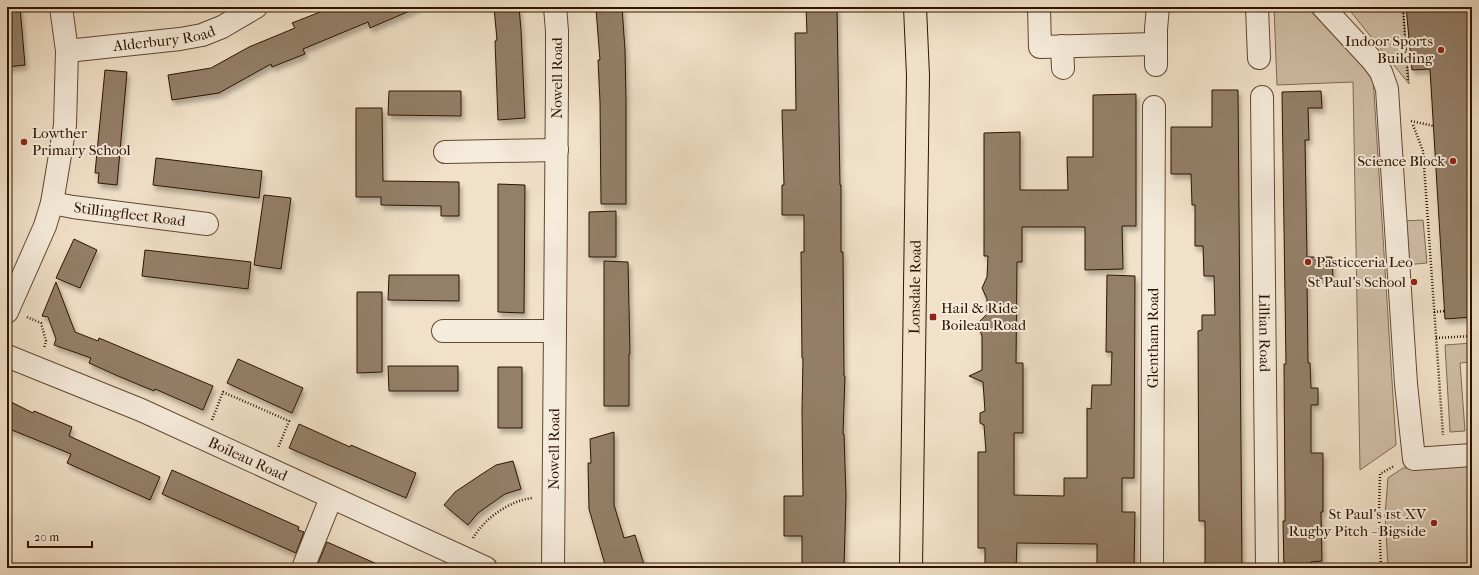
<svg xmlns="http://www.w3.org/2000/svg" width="1479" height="575" viewBox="0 0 1479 575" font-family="'IM FELL French Canon',serif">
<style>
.green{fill:#d0bea7;stroke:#806954}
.building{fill:#947f69;stroke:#2f1400;filter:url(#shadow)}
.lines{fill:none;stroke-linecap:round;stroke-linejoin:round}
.minor-casing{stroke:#604732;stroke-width:24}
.major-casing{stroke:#2f1400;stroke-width:24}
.path{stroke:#2f1400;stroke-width:2.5;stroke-dasharray:1 2;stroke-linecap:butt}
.minor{stroke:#f6ecdc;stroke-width:22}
.major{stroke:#f1e1c9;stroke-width:22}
.poi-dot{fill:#8f2418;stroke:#f6ecdc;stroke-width:1.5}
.labels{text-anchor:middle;stroke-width:4;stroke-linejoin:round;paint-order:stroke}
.street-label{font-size:15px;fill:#2f1400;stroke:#f6ecdc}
.poi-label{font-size:15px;fill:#2f1400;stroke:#f6ecdc;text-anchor:end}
</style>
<defs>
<filter id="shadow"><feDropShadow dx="2.5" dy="4.5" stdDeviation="2" flood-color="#0004"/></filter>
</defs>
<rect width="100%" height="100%" fill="#f1e1c9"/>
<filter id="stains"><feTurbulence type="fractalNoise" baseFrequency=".005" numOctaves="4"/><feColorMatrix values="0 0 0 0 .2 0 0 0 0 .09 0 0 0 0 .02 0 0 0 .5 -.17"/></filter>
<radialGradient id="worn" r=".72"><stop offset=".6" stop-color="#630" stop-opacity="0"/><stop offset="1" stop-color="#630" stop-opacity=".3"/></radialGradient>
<path class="green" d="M1274,7h33l66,70 23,368 -36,25 -7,-388 -76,3z
M1347,7h56l6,77z
M1423,220l4,43 -22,2 -3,-44z
M1472,343v19l-12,1 5,68 -15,1 -5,-87z
M1472,464v104h-84l-3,-53 3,-37 15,-10z"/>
<path class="building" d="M7,7h13l5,58 -18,2z
M333,7h86l-49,21 -2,-6 -65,27 2,5 -33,13 -1,-3 -52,29 -47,7 -4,-25 43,-7 38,-21 46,-19 -3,-5z
M494,7h25l2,23 4,88 -27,2 -3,-79 2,-1z
M622,7l3,43 1,51v103h-25l-1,-102 -2,-42h2l-4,-51z
M806,7h31l3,178h1v67h2l1,124h1l-2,58h1l2,62 -2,72h-42v-32h-18v-40h19l-1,-85 1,-53h-1l-1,-106h3v-37h-22v-30h2l-2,-75h14l-1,-77h12z
M1406,7h66v122l-4,1 4,62v125l-27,2 -15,-250 -18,1z
M105,70l22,2 -10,113 -19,-2 1,-10h-4z
M1212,90h26l4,478h-37v-47h-6l-1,-190 4,-1v-15h13l-1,-39h-10l-1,-30h-8v-41h-3l-1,-31h-20v-47h41z
M389,91h72v25l-73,-1z
M1321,91l1,17h-14l1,32h-4l2,117h25l1,21 -26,1 1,84h2l1,25h7v17h-7v48h12v59h-2l1,49 -11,1v6h-27l-1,-47h2v-21l-1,-136h2l-4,-272z
M1136,94v132h-14l1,43 -38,1v-43h-63v35h-5l-1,101h7v70h-9v62l50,1v-18h23v-70l4,1 1,-24h19l1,-33h-6l1,-77 28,1 -1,202h-12v34h13l-1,56h-37v-24l-80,-1 -1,25h-31v-20h-7v-96h8l-2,-27 -4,-2v-10l5,-2 -2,-29 -14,-6 13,-6v-34l-3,-8 -1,-5 9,-9v-15l-5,-11 5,-11 1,-21h-4v-123l36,-1v58h48l-1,-33h26v-62z
M356,108h26l1,73 76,1v34h-18v-10l-60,-1v-8h-25z
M156,158l106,13 -3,27 -106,-13z
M498,184l27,1 -1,128 -26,-1z
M264,195l27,3 -10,71 -27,-4z
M616,211v46h-27v-45z
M74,239l23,11 -17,38 -24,-10z
M145,250l106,12 -3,27 -106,-13z
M604,261l24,1 2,92h-1v52h-25z
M389,275h70v26l-71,-1z
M56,282l19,50 23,9 1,-3 114,48 -10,24 -48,-21 -1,2 -36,-15 -29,-13 2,-5 -37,-13 2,-6 -8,-22 -6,-1z
M357,292h25v80l-25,1z
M238,359l65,29 -11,25 -65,-30z
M388,366h70v25h-69z
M498,367h24v61h-24z
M7,400l26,13 1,-2 38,16 -3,9 91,41 -10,23 -83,-37 4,-9 -64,-26z
M299,424l51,23 1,-2 65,28 -10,25 -117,-50z
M614,432v73l10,33 11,-3 10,33h-39l-17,-59 -1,-46h3l-1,-24z
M513,461l8,28 -16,5 -27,19 -10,12 -24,-20 11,-13 27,-18 14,-9z
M172,470l127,57 -1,3 6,2 -8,21 -134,-59z
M327,542l59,26h-70z"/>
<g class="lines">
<g class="minor-casing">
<g id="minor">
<path id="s1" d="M61,7l6,44 -2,74 -13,78 21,4 134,17"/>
<path d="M1039,7l1,40 115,-3"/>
<path d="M1257,7l2,51"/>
<path d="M1323,7l49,53 9,12 6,17 19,295 8,75 58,-4"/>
<path d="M1062,46l1,22"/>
<path id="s2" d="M67,51l113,-12 22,-4 20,-8 34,-20"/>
<path d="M1156,65v-36l2,-22"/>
<path id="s3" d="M1262,97l5,471"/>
<path d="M445,152l112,-2"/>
<path d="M7,312l38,-86 7,-23"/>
<path d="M443,331h112"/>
<path id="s4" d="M7,356l134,54 345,158"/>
<path d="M303,568l28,-70"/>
<path id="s5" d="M553,568l4,-482v-55l-2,-24"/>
<path id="s6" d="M1152,568l2,-461"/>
</g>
</g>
<g class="major-casing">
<g id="major">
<path id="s7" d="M911,568l7,-492 -3,-69"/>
</g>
</g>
<path class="path" d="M1403,7l5,73
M1411,121l23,5
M1413,125l10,26 20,284
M1434,312l11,-1
M27,317l14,6 5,18 -2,7
M1436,338l36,-2
M212,420l11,-28 66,29 -11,27
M473,538c12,-20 36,-37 59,-40
M1381,568l-2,-52 1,-42 14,-8"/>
<use href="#minor" class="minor"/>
<use href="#major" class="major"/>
</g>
<g class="poi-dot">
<circle cx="1441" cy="50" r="4"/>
<circle cx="24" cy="142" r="4"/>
<circle cx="1453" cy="161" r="4"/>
<circle cx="1308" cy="262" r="4"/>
<circle cx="1414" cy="282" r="4"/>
<rect x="929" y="313" width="8" height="8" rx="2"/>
<circle cx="1434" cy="523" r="4"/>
</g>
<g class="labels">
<g class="street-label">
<text dy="5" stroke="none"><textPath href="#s2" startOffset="98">Alderbury Road</textPath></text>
<text dy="5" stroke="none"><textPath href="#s5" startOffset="490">Nowell Road</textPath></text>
<text dy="5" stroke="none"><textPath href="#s1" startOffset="276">Stillingfleet Road</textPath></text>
<text dy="5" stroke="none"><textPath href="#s7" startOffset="281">Lonsdale Road</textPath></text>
<text dy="5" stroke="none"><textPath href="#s3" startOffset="236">Lillian Road</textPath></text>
<text dy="5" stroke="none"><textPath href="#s6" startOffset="230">Glentham Road</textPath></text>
<text dy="5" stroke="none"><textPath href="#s5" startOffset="119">Nowell Road</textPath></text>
<text dy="5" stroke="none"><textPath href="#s4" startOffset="262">Boileau Road</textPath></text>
</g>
<g class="poi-label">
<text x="1433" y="46">Indoor Sports<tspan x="1433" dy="17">Building</tspan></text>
<text x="32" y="138" text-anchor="start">Lowther<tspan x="32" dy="17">Primary School</tspan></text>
<text x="1445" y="166">Science Block</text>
<text x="1316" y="267" text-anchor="start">Pasticceria Leo</text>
<text x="1406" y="287">St Paul's School</text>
<text x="941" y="313" text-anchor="start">Hail &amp; Ride<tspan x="941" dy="17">Boileau Road</tspan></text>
<text x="1426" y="519">St Paul's 1st XV<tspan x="1426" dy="17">Rugby Pitch - Bigside</tspan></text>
</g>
</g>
<rect width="1479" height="575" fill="none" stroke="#f1e1c9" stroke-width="24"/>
<rect x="8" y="8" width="1463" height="559" fill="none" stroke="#2f1400" stroke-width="2"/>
<rect x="12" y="12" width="1455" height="551" fill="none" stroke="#2f1400"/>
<path d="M28 541v6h64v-6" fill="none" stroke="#2f1400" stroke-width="2"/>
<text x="34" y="541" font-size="12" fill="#2f1400" stroke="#f6ecdc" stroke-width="3" paint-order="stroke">20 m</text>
<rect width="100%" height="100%" filter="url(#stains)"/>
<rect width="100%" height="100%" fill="url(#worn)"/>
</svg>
